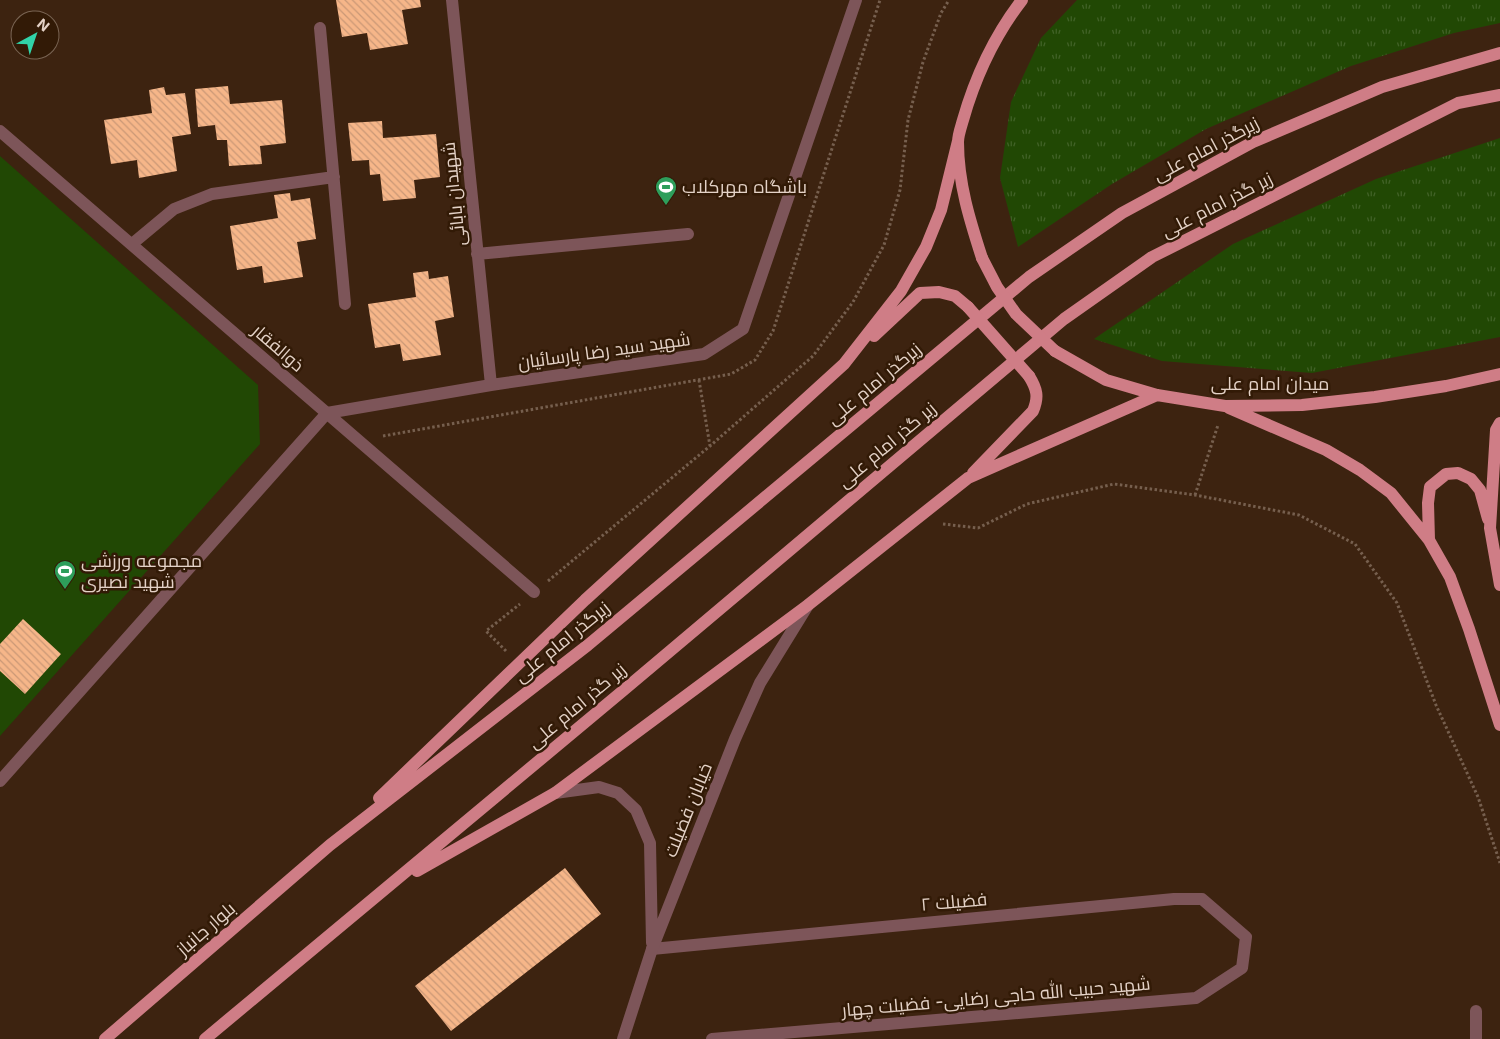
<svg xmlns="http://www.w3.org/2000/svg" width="1500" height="1039" viewBox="0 0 1500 1039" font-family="Inter,Cairo,sans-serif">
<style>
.grass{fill:url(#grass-tufts)}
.park{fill:#214804}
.building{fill:url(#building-back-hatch)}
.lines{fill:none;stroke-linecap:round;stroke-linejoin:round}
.path{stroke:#765f4e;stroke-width:3;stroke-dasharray:2.5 2.5;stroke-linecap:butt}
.minor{stroke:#7d5559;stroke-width:12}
.tertiary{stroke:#7d5559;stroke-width:12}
.primary{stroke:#cf7d86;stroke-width:12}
.primary-bridge{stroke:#cf7d86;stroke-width:12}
.labels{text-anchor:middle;stroke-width:5;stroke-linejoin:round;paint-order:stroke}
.street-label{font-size:18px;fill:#e4d2c7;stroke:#321a06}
.poi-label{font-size:18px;fill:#e4d2c7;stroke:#321a06;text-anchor:start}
</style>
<defs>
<pattern id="grass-tufts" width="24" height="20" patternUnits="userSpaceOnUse" patternTransform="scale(1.25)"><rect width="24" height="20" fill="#214804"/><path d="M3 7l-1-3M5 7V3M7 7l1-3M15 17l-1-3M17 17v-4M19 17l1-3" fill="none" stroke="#416227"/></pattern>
<pattern id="building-back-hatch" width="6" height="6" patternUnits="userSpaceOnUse" patternTransform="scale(1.25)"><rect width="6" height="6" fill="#f6b689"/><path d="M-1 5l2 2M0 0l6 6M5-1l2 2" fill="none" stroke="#ca9876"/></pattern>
</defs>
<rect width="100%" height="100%" fill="#3d2310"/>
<path class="grass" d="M1077,0h423v23l-46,10 -103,33 -145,63 -94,55 -94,63 -18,-69 11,-76 30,-64z
M1500,138v199l-188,36 -150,-12 -68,-22 139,-95 143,-65z"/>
<path class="park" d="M0,156l258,229 2,59 -260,292z"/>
<path class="building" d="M336,0h84l1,7 -19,3 6,34 -38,6 -3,-17 -25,4z
M228,86l2,18 52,-4 4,43 -26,3 2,18 -33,2 -2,-26h-10l-2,-15 -17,2 -3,-38z
M164,87l2,8 19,-2 6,41 -19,3 5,34 -38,7 -2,-18 -26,4 -7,-44 48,-7 -3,-23z
M382,121l1,17 53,-4 4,43 -26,3 2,18 -33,3 -3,-27 -10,1 -1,-15 -17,1 -4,-38z
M290,193l1,8 19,-3 6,41 -19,3 6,35 -39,6 -2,-17 -25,4 -7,-44 48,-8 -4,-23z
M428,271l1,8 19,-3 6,41 -19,4 6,34 -38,6 -3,-17 -25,4 -7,-44 48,-7 -3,-24z
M23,619l38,35 -36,40 -25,-23v-27z
M565,868l36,46 -150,117 -36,-45z"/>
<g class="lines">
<path class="path" d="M699,380l11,66
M383,436l348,-62 24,-14 18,-29 107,-331
M1195,495l23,-70
M943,524l35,4 49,-24 87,-20 81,11 104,20 56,29 42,59 39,102 42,92 22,66
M548,581l162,-135 103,-90 40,-54 31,-57 16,-55 8,-70 15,-58 18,-49 8,-13
M506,651l-20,-20 34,-27"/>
<path class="minor" d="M452,0l39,385
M320,28l25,276
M0,131l534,461
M132,244l42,-35 38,-15 122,-17
M477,254l211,-20
M0,781l327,-368 164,-28 213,-31 39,-25 113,-329
M652,949l522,-50h28l44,38 -4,31 -46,30 -484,41
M1476,1011v28"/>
<path class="tertiary" d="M555,793l44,-6 19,6 18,17 14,33 2,100
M623,1039l29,-90 83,-210 25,-56 48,-78"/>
<path class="primary" d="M982,258c-12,-37 -24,-75 -24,-116 0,-7 3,-15 5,-22 12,-42 32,-85 59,-120
M874,336l46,-43 19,-1 16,4 13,11
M1055,351l51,29 51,15 68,11 77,-1 73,-8 71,-11 54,-12
M1229,408l97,42 34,20 31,23 38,47 21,37 19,52 31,96
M1500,423l-4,7 -6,98 10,57
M973,473l60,-62c6,-14 4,-22 -4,-35
M1429,540l-1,-37 2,-16 16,-13 12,-1 13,6 9,11 8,29
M379,798l206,-198 259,-236 57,-73 25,-44 15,-37 17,-69
M417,871l138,-78 253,-188 160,-127 189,-83
M105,1039l225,-194 258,-200 441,-368 93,-64 131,-71 129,-55 118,-34
M205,1039l420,-350 439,-370 88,-62 306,-154 42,-8"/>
<path class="primary-bridge" d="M982,258l15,29 19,27 39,37
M968,307l61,69"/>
</g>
<defs>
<g id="stadium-pin" transform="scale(1.125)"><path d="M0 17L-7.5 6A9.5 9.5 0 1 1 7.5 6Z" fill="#2e9e5b" stroke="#321a06"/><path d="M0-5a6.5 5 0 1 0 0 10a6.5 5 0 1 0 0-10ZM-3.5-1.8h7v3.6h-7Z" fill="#fff"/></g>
</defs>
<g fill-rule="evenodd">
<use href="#stadium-pin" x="666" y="187"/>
<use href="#stadium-pin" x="65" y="571"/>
</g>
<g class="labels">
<g class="street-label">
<text transform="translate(1206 149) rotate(-28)" y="6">زیرگذر امام علی</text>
<text transform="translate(454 194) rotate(-96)" y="6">شهیدان بابائی</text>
<text transform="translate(1217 205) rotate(-27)" y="6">زیر گذر امام علی</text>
<text transform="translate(278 348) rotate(41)" y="6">ذوالفقار</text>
<text transform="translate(604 351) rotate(-8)" y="6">شهید سید رضا پارسائیان</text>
<text transform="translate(874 384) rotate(-40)" y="6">زیرگذر امام علی</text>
<text x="1270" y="390">میدان امام علی</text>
<text transform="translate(887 445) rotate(-40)" y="6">زیر گذر امام علی</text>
<text transform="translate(562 642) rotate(-39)" y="6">زیرگذر امام علی</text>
<text transform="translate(577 706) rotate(-40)" y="6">زیر گذر امام علی</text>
<text transform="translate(688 810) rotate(-68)" y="6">خیابان فضیلت</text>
<text transform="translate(954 902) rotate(-5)" y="6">فضیلت ۲</text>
<text transform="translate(206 929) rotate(-41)" y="6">بلوار جانباز</text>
<text transform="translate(996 997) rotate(-5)" y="6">شهید حبیب الله حاجی رضایی- فضیلت چهار</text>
</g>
<g class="poi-label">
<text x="682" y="193">باشگاه مهرکلاب</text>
<text x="81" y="567">مجموعه ورزشی<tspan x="81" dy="21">شهید نصیری</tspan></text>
</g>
</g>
<g transform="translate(35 35) rotate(40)"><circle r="24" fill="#321a06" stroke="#796453"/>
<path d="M0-4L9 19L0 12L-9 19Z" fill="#31d4a9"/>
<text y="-8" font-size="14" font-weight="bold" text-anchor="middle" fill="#e4d2c7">N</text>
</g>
</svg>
